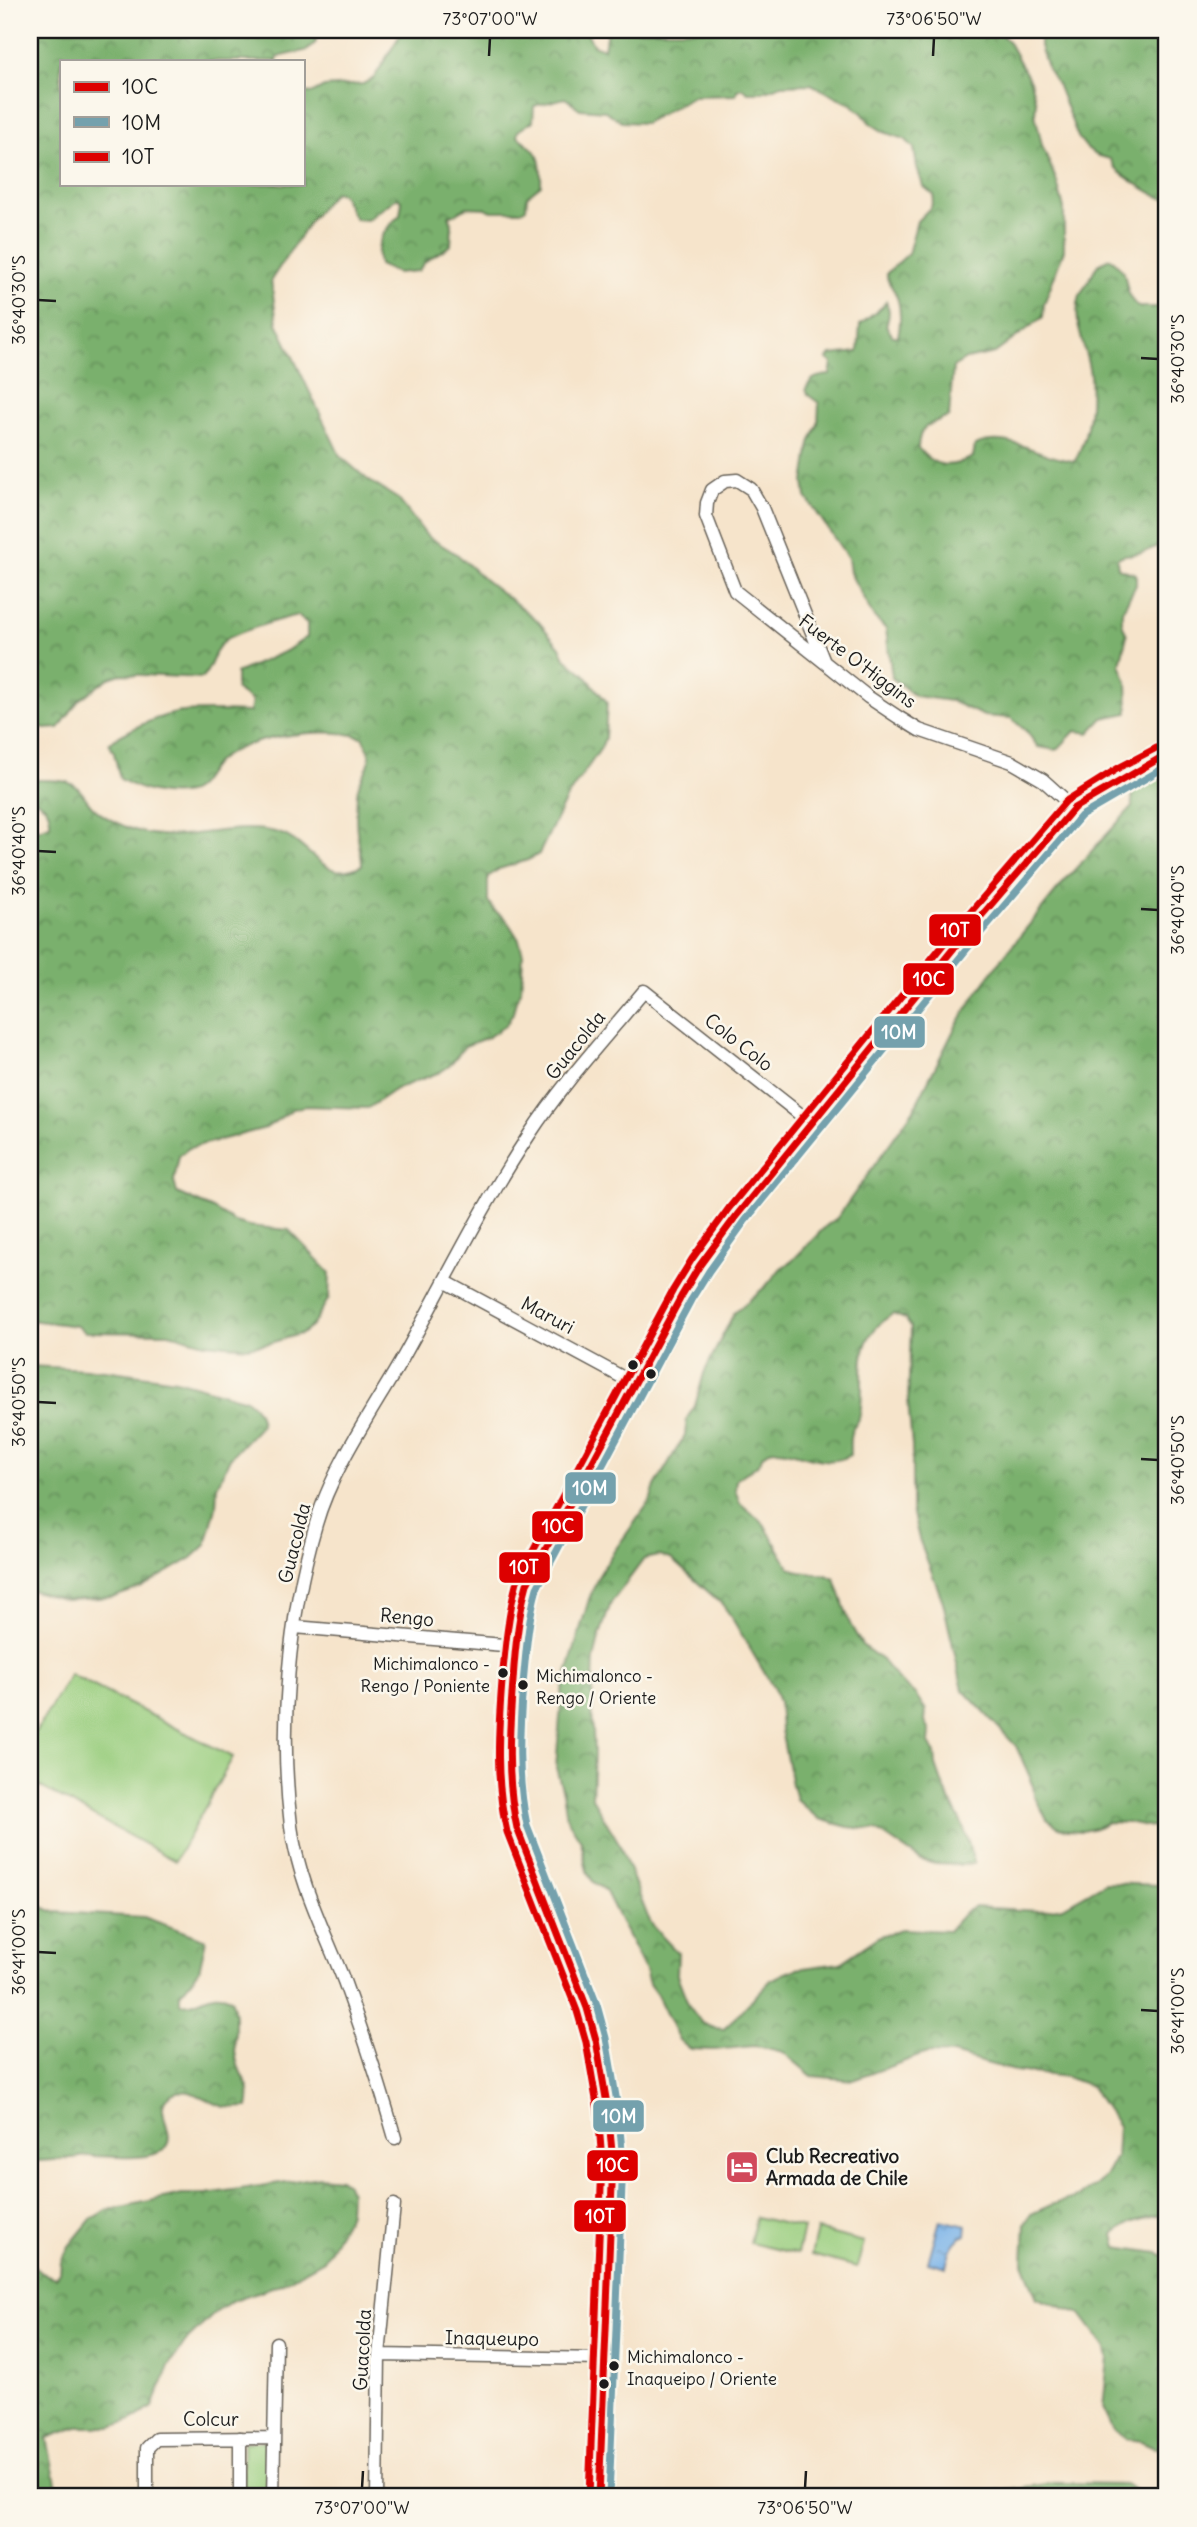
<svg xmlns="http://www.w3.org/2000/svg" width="1197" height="2527" viewBox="0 0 1197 2527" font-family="Delius,sans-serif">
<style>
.green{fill:#99cd7e;stroke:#5a744d;stroke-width:2}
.forest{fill:url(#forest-crowns);stroke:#4b6644;stroke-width:2}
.water{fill:url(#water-ripples);stroke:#4a6682;stroke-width:2}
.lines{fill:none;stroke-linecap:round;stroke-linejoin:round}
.street-casing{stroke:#686259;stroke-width:15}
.secondary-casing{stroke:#686259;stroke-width:20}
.street{stroke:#fff;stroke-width:12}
.secondary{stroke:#fff;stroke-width:18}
.bus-1-casing{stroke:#fbf7ec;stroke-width:12}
.bus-2-casing{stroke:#fbf7ec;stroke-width:12}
.bus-3-casing{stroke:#fbf7ec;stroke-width:12}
.bus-1{stroke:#d00;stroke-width:7}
.bus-2{stroke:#74a1ad;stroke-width:7}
.bus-3{stroke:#d00;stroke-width:7}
.ticks{fill:none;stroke:#1c1c1c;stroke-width:2.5}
.bus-dot{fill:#1c1c1c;stroke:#fbf7ec;stroke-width:2.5}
.labels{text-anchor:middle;stroke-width:5;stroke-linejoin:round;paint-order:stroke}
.bus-label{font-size:17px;fill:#1c1c1c;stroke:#fbf7ec;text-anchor:start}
.street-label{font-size:19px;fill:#1c1c1c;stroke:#fbf7ec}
.poi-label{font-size:19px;font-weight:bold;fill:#1c1c1c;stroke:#fbf7ec;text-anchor:start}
.line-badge{stroke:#fbf7ec;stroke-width:2.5}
.badge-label{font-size:19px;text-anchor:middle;font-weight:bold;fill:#fff}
.neatline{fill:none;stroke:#1c1c1c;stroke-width:2.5}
.ticks-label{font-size:18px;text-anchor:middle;fill:#1c1c1c}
</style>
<defs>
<pattern id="forest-crowns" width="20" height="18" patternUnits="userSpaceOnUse" patternTransform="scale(1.75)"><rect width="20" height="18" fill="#7ab06d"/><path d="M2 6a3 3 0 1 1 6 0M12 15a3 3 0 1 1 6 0" fill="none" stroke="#638e59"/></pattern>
<pattern id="water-ripples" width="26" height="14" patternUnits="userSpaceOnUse" patternTransform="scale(1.75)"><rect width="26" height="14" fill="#77b1e8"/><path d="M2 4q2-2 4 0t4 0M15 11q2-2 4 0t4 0" fill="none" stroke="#618fbb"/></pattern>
</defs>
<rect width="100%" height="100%" fill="#fbf7ec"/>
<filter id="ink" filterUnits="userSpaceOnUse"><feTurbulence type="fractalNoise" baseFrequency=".0143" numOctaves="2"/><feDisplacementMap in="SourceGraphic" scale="14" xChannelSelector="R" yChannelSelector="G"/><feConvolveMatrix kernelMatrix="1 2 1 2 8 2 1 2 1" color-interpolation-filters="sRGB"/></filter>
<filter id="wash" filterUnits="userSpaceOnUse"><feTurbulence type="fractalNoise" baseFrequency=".00686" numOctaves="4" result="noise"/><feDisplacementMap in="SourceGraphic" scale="28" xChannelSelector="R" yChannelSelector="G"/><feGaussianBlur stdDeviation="1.57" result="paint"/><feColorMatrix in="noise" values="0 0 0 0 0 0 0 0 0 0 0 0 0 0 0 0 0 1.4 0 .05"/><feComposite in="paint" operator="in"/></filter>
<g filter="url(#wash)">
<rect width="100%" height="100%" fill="#f6e4cb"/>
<path class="green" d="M70,1674l163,83 -58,104 -145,-80v-39z
M756,2217l47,11 -6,26 -47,-11z
M817,2230l47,12 -7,25 -46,-12z
M243,2442h27v55h-27z"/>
<path class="forest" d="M30,30h285l1,12 -8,8 -30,7 -1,4h-216v123h242v-92l10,1 11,-6 39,-3 11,-6 29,-48h183l7,15 11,4 3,-19h389l12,11 22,40 6,21 -1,12 7,31 15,37 7,27v41l-20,54 -1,13 -48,36 -29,6 -13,8 -4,50c-19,7 -30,7 -31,31 16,20 32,21 55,9l2,-12c35,-15 66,14 100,16 13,-25 17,-57 15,-86 -3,-26 -19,-54 -10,-80 2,-6 7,-9 9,-14 5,-12 8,-18 21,-23 25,18 9,32 28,49h29v233c-7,6 -23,13 -33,14 -8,2 -10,-1 -17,5l1,9 18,6v11l-14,26v12l5,12 -7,29 7,18 1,31 -25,5 -14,15 -14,-2 -18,19 -19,-3 -11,-15 -16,-14 -27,-2 -33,-15 -36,-5 -23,-18 -6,-49 -13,-13 -23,-43 -2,-15 -42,-61 -2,-15 6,-39 8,-19 1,-21 -11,-8 -2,-6c5,-12 12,-13 24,-14l2,-12 -5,-4 4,-4 27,-3 2,-27 23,-19 3,-5 3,10c0,15 -8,10 4,25h5c3,-12 3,-30 -2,-41 -3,-9 -10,-12 -9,-22l21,-19 9,-33 14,-14 3,-12 -11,-9 -6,-19 -3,-19 -9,-9 -21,-7 -14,-9 -8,-10 -11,-9 -40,-20 -29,1 -20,7h-14l-6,-4 -5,2 -1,5 -43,1 -48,27 -22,-1 -18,-11 -25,-2 -15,-11 -31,8 -1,15 -15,10 -1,5c23,16 25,22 24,49l-14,11 -1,12 -5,3h-29l-7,-3 -18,-1 -12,7 -6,1 3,10 -1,20 -25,16 -8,10 -21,2 -18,-8c-5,-21 5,-36 21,-50l2,-14 -4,-4 -31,23 -12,-1 -13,-25 -8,-2 -22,26 -41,62 6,43 63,133 28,24 30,19 29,37 31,19 27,25 52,40 23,27 5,11 19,16 23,28 -2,36 -4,10 -35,51 -27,55 -11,6 -29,9 -11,8v24l7,10 11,8 13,21 4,14 -2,37 -5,9 -3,13 -7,12 -18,12 -23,9 -16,20 -9,6 -44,17 -28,19 -63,-2 -12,3 -27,19 -77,20 -10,8 -5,25 3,12 36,16 22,13 14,4 40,4 41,43 -1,25 -17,28 -9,7 -33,10 -23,4 -42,-4 -36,-10 -84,-1 -8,-6 -47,-6v-491h8l12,-4c1,-17 -6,-21 -20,-28v-17c11,0 26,-1 37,2 14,4 17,16 26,25 11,11 33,21 48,25 45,12 94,-12 138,1 31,9 44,53 83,32 0,-11 -3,-17 -4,-27 -3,-14 -2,-30 -1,-44 2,-23 24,-28 5,-57 -40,-10 -108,-2 -142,22 -12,8 -18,31 -33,34 -23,5 -48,-3 -67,-14l-6,-26 -5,-9c6,-6 10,-8 18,-12 50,-27 69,-21 123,-20l2,-11 -16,-11v-17l50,-22 21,-14v-14c-1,0 -7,-6 -8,-7 -5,-2 -69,19 -74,24 -12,9 -12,27 -23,38l-81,-4 -12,4 -30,22 -20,28 -14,1 -15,-4z
M1040,30h127v169c-9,0 -44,-23 -51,-30 -3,-3 -4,-7 -6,-10l-14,-4 -10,-8 -8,-10 -21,-53 -9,-14 -8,-24z
M1167,759v1071l-35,-7 -25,-1 -11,6 -14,3 -14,-1 -11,-4 -10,-7 -13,-23 -1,-12 -17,-38 -53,-56 -20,-88 -24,-63 -7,-29v-65l-4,-43 3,-75 -6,-8 -12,-5c-46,28 -24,64 -34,105 -2,5 -7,9 -8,14 -2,7 -1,15 -1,22 -30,18 -66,-16 -86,-1 -3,3 -3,7 -6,10 -5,6 -16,10 -22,16l-1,10 5,13 24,21 25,43 10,5 27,3 9,4 15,45 12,21 20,15 16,20 17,14 11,16 -1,12 5,9 -1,12 6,10 1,12 8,23 20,40 10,35 -14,2 -25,-1 -14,-4 -45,-30 -28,-3 -29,-8 -10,-8 -13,-12 -4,-14 -11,-55 -2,-28 -5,-13 -44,-74 -8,-11 -51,-45 -13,-3 -14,3 -33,44 -12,35 -5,22 -2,46 2,48 -2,44 27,45 29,74 6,11 24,25 -1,22 12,31 13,17 12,5 10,1 47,-49 12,-6 13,-5 44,-6 40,-27 21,-7 47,2 17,-19 9,-5 65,4 24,-4 42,-24 56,2 6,-4v333c-22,5 -35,5 -53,21l3,12 41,6 9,4v191l-13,-1 -13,-6 -15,-2 -12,-9 -11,-23 5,-49 -3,-12 -24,-32 -44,-16 -14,-35 2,-39 6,-10 20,-9 26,-8 19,-12 9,-8 11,-20 2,-31 -27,-40 -25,-9 -51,-6 -63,-17 -25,-1 -74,27 -41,-4 -29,-24 -16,-4 -13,-2 -40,4 -25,-1 -10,-9 -22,-45 -8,-11 -4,-14 -40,-80 -12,-8 -6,-11 -6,-30 -14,-22 -4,-27 -7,-24 6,-77 27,-92 9,-22 12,-20 40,-56 5,-15 30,-51 2,-17 8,-12 9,-33 30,-60 32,-27 15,-18 11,-7 34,-35 11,-8 77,-109 42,-83 21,-33 26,-36 64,-79 65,-71c-2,-29 14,-34 35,-48z
M30,1366l75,4 71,10 71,20c9,7 13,13 14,25l-31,33 -13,28 -1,21 -10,38 -14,13 -52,30 -26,9 -48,3 -36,-10z
M30,1901l24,11 90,5 62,23 -7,31 -19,23v9c20,4 29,-16 51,-5 9,21 -1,46 7,67 6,20 15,19 10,42 -7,0 -15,1 -22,0 -17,-3 -38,-24 -56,-12 -18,11 5,36 -3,50 -11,19 -60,10 -78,11 -20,2 -39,6 -59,5z
M320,2177l20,2 7,5 3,9 -1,19 -3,8 -22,40 -43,24 -50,17 -17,13 -29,28 -16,24 -16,41 -22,13 -19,7h-35l-30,11 12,59h-29v-234l12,10 13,5 5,-6 1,-10 8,-16 22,-27 16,-9 75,-16h24z
M1054,2483l71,1 20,13h-168l15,-3 5,-3z"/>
<path class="water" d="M940,2220l27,6 -1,9c-14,5 -17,17 -20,32l-18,-5z"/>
</g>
<g filter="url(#ink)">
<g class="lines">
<g class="street-casing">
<path id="street" d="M824,662l-62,-154 -11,-19 -14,-9 -12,1 -13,9 -5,13 -1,13 29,75 133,106 30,20 21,13 93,32 31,18 31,28
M446,1282l187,101
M295,1627l220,19
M395,2138c-15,-53 -32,-105 -51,-157 -20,-51 -46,-101 -53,-155 -12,-99 -3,-207 25,-302 15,-54 57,-114 85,-163 42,-75 80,-154 128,-226 33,-51 76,-97 115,-144l167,132
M379,2355l225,4
M240,2438v59
M147,2497v-49l9,-9 117,-1
M273,2497l3,-154
M377,2497l2,-142 15,-150"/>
</g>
<g class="secondary-casing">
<path id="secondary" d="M599,2497l14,-335 -5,-52 -12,-70 -9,-32 -70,-180c-12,-48 -8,-87 -5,-136 3,-36 4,-72 15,-108l106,-201 49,-88 18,-30 37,-50 221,-272 116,-135 52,-32 41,-22"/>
</g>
<use href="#street" class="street"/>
<use href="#secondary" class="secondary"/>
<g class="bus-1-casing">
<path id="bus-1" d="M599,2497l14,-335 -5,-52 -12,-70 -9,-32 -70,-180c-11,-49 -8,-97 -4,-147 2,-33 5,-65 14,-97l155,-289 18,-30 37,-50 221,-272 116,-135 93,-54"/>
</g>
<g class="bus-2-casing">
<path id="bus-2" d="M609,2497l14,-336 -5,-53 -12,-70 -9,-33 -70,-180c-10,-47 -8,-93 -4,-141 3,-32 5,-64 14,-96l154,-288 18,-29 36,-50 221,-271 115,-134 86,-50"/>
</g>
<g class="bus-3-casing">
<path id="bus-3" d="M589,2497l13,-335 -4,-51 -12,-69 -9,-31 -70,-179c-12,-50 -9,-100 -5,-150 3,-34 6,-68 15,-101l156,-291 19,-31 37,-51 221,-272 116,-135 54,-34 42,-22"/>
</g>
<use href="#bus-1" class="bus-1"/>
<use href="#bus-2" class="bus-2"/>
<use href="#bus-3" class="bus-3"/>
</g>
</g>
<path class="ticks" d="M489,56l1,-18M933,56l1,-18M38,300l18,1M1141,358l17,1M38,851l18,1M1141,909l17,1M38,1402l18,1M1141,1459l17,1M38,1952l18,1M1141,2010l17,1M362,2488l1,-17M805,2488l1,-17"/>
<defs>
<g id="hotel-square" transform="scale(1.75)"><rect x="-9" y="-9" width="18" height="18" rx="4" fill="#d1495b" stroke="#fbf7ec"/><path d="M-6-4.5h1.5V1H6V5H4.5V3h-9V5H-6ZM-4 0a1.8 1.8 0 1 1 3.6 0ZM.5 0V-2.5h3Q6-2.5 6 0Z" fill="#fff"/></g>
</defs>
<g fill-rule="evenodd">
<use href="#hotel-square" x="742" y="2167"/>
</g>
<g class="bus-dot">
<circle cx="633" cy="1365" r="6"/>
<circle cx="651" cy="1374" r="6"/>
<circle cx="503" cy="1673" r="6"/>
<circle cx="523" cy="1685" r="6"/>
<circle cx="614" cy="2366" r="6"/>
<circle cx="604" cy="2384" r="6"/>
</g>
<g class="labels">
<g class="bus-label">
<text x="490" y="1670" text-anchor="end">Michimalonco -<tspan x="490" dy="22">Rengo / Poniente</tspan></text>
<text x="536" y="1682">Michimalonco -<tspan x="536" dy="22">Rengo / Oriente</tspan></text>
<text x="627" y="2363">Michimalonco -<tspan x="627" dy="22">Inaqueipo / Oriente</tspan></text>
</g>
<g class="street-label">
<text transform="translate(858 661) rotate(37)" y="7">Fuerte O'Higgins</text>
<text transform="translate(739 1042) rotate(38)" y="7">Colo Colo</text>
<text transform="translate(575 1045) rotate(-51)" y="7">Guacolda</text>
<text transform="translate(548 1315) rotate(28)" y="7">Maruri</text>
<text transform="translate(294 1543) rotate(-76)" y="7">Guacolda</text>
<text transform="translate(407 1617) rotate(5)" y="7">Rengo</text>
<text transform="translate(492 2338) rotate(1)" y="7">Inaqueupo</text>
<text transform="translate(362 2350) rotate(-87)" y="7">Guacolda</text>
<text x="211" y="2426">Colcur</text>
</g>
<g class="poi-label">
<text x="766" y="2163">Club Recreativo<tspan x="766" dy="22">Armada de Chile</tspan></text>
</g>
</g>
<g class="line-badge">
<rect x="928" y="913" width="54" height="34" rx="7" fill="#d00"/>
<rect x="902" y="962" width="53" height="34" rx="7" fill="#d00"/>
<rect x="873" y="1015" width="53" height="34" rx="7" fill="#74a1ad"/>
<rect x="564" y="1471" width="53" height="34" rx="7" fill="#74a1ad"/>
<rect x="531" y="1510" width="53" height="33" rx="7" fill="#d00"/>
<rect x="498" y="1551" width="53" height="33" rx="7" fill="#d00"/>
<rect x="592" y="2099" width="53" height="34" rx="7" fill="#74a1ad"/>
<rect x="586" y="2149" width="53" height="33" rx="7" fill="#d00"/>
<rect x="573" y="2199" width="54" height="34" rx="7" fill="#d00"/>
</g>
<g class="badge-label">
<text x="955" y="937">10T</text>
<text x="929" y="986">10C</text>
<text x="899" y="1039">10M</text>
<text x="590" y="1495">10M</text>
<text x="558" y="1533">10C</text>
<text x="524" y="1574">10T</text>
<text x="619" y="2123">10M</text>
<text x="613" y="2172">10C</text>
<text x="600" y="2223">10T</text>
</g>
<rect width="1197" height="2527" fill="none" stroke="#fbf7ec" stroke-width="77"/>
<rect x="60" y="60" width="245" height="126" fill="#fbf7ec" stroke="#a29f99" stroke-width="2"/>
<rect x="74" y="82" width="35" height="10" fill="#dd0000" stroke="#a29f99" stroke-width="2"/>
<text x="122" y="94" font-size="21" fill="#1c1c1c">10C</text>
<rect x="74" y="117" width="35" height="10" fill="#74a1ad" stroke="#a29f99" stroke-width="2"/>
<text x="122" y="130" font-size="21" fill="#1c1c1c">10M</text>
<rect x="74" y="152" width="35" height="10" fill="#dd0000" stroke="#a29f99" stroke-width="2"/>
<text x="122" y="164" font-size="21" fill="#1c1c1c">10T</text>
<rect x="38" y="38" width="1120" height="2450" class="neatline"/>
<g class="ticks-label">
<text x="490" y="25">73°07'00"W</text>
<text x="934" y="25">73°06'50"W</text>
<text transform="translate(19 300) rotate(-90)" y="6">36°40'30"S</text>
<text transform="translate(1178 359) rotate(-90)" y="6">36°40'30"S</text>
<text transform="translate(19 851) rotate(-90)" y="6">36°40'40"S</text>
<text transform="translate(1178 910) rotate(-90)" y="6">36°40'40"S</text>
<text transform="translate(19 1402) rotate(-90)" y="6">36°40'50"S</text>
<text transform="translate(1178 1460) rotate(-90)" y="6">36°40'50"S</text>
<text transform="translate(19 1952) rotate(-90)" y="6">36°41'00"S</text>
<text transform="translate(1178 2011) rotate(-90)" y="6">36°41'00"S</text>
<text x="362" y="2514">73°07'00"W</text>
<text x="805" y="2514">73°06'50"W</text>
</g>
</svg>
